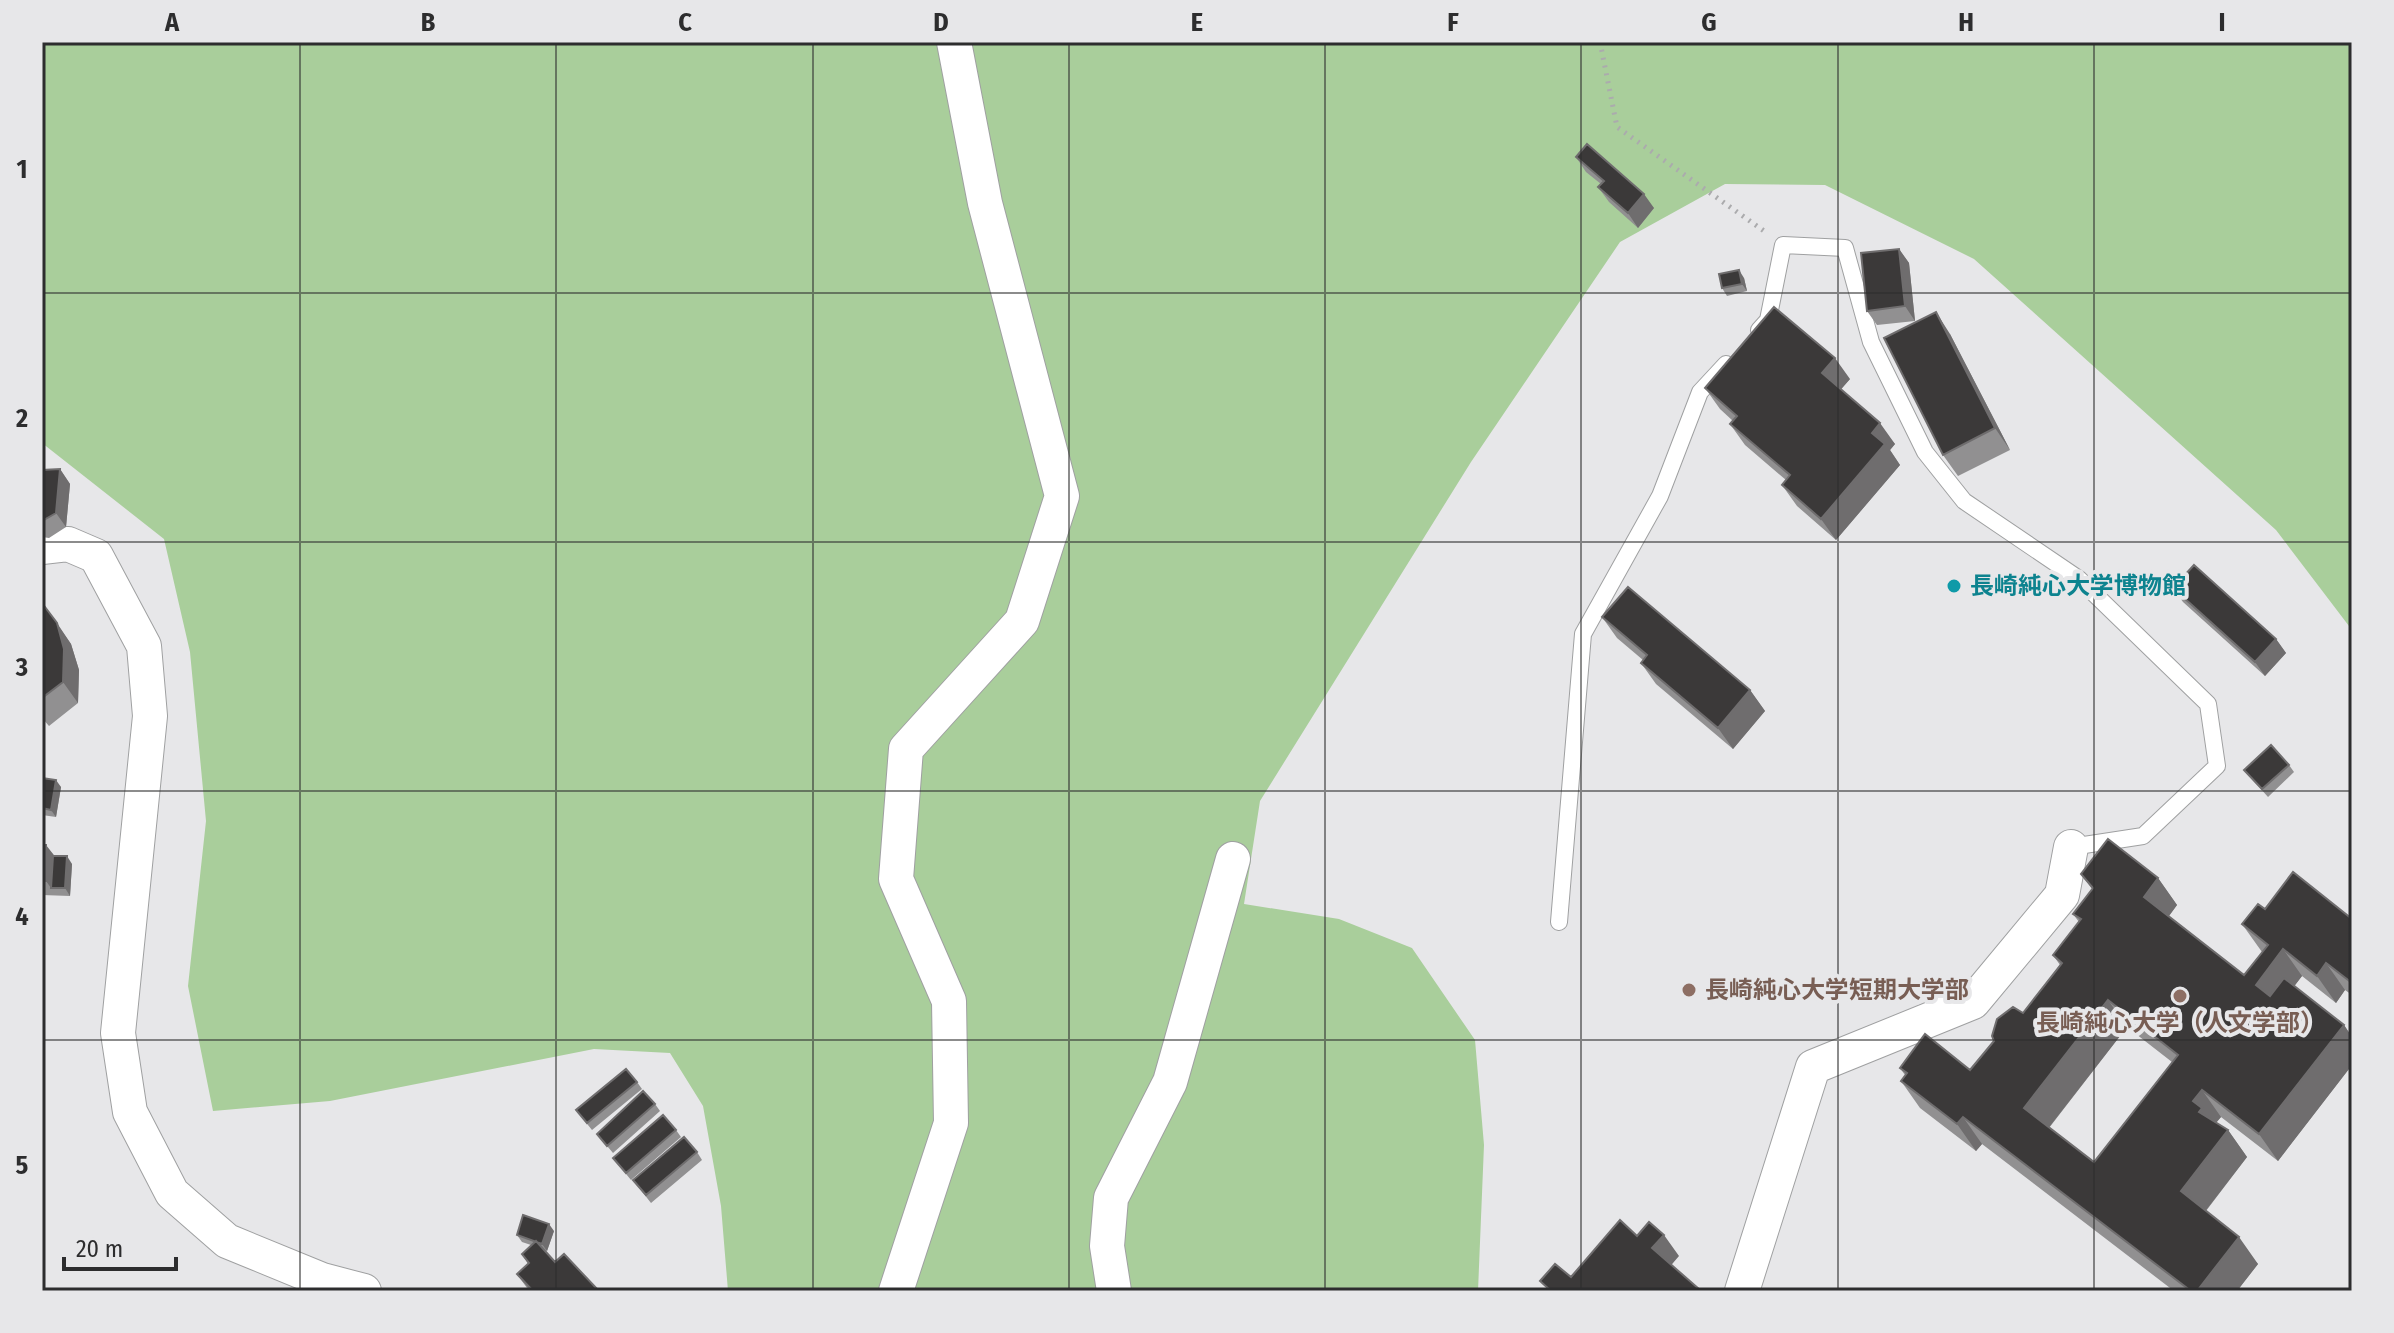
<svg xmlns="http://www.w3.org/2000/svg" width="2394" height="1333" viewBox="0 0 2394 1333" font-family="'Fira Sans Condensed','Noto Sans JP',sans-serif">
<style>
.green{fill:#a9ce9b}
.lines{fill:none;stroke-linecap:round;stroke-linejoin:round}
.service-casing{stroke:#9fa0a1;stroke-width:18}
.minor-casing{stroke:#9fa0a1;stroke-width:36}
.path{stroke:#ababad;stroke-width:5;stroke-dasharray:2 6;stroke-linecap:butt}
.service{stroke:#fff;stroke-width:16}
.minor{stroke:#fff;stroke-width:34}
.wall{fill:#919091;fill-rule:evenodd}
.shaded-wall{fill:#6f6d6e}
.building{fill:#3b3939;stroke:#6f6d6e;stroke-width:2;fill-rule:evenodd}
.grid{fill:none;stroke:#2d2d2e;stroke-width:2;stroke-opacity:0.55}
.culture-dot{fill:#0f9aa8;stroke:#e7e7e9;stroke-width:3}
.education-dot{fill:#8d6e63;stroke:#e7e7e9;stroke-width:3}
.labels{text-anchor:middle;stroke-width:8;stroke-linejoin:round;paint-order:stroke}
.culture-label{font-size:24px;font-weight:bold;fill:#0d838f;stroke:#e7e7e9;text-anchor:start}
.education-label{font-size:24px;font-weight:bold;fill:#785e54;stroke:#e7e7e9;text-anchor:start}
.neatline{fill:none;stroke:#2d2d2e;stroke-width:3}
.grid-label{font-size:26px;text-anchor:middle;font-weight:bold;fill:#2d2d2e}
</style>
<rect width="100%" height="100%" fill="#e7e7e9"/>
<path class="green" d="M42,42h2310v588l-76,-100 -302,-271 -149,-74 -100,-1 -105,58 -149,220 -211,339 -16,103 95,15 73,29 63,92 9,105 -6,146h-750l-7,-85 -18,-100 -33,-53 -76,-4 -264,52 -117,10 -25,-125 18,-165 -16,-169 -26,-113 -122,-96z"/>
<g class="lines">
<g class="service-casing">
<path id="service" d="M1759,330l9,-10 15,-75 62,3 26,94 54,110 39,49 115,78 129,125 9,62 -74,70 -72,11
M1559,922l24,-288 77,-138 40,-104 26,-28"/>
</g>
<g class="minor-casing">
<path id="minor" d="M42,547l26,-3 28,12 48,90 6,70 -32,317 12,79 42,81 55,48 95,39 42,11
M896,1291l55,-168 -2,-122 -53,-122 10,-130 116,-128 40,-125 -77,-293 -31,-161
M1114,1291l-7,-45 4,-48 59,-116 63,-223
M1742,1291l71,-224 160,-65 89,-107 9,-48"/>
</g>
<path class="path" d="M1600,42l17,85 147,104"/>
<use href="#service" class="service"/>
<use href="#minor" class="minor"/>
</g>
<path class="wall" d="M1576,157l78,51 -16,20 -29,-26 -11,-15 3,-3 -15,-12z
M1899,249l10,14 6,58 -38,4 -10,-14z
M1744,278l3,13 -20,5 -5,-8z
M1950,334l60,116 -52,26 -15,-21z
M1850,379l-9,10 54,55 -5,6 10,15 -64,75 -39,-34 -15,-21 4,-5 -41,-35 -15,-21 3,-3 -13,-12 -15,-21z
M60,469l10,15 -4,43 -17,11 -7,-1v-67z
M2173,588l103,51 10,14 -21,23 -82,-74z
M42,603l29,41 8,26 -1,33 -29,23 -7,-8z
M1602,617l148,73 15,21 -32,38 -77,-65 -15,-21 2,-3 -26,-22z
M2289,765l5,7 -26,25 -24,-27z
M42,778l19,9 -5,30 -14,-2z
M42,845l12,11 18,8 -2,32 -28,-1z
M2081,874l77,4 19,27 -8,11 75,59 18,-23 -20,-28 23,-15 87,10v76l-7,-5 -9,13 -34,-27 -8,10 50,39 8,12v28l-74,96 -57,-44 -5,6 12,7 19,27 -41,54 52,53 -21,27h-63l-192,-147 -6,7 -56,-43 -19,-27 4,-6 -5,-7 70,2 53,-57 37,-48 -7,-10 26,-33 -6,-8 19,-25zM2127,1027l45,35 -78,100 -45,-34z
M637,1082l5,7 -50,41 -16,-20z
M655,1104l5,7 -47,42 -16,-19z
M676,1130l5,7 -50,43 -18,-22z
M697,1152l5,8 -51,43 -18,-23z
M554,1231l-7,20 -2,-1 10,12 44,29h-69l-3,-3 -10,-14 11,-10 -6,-10 9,-9 -9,-3 -5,-7z"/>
<path class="shaded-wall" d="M1644,194l10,14 -16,20 -10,-15z
M1899,249l10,14 6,58 -10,-15z
M1739,270l5,8 3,13 -5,-7z
M1936,312l14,22 60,116 -15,-22z
M1835,358l15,21 -13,15 -15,-21z
M1880,423l15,21 -5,6 10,15 -64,75 -15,-21 51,-86z
M60,469l10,15 -4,43 -10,-14z
M57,623l14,21 8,26 -1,33 -15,-21z
M2276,639l10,14 -21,23 -10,-14z
M1750,690l15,21 -32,38 -15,-21z
M56,780l5,7 -5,30 -5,-7z
M46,845l11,14 -6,29 5,7 -10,-14z
M67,856l5,8 -2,32 -5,-8z
M2158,878l19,27 -14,19 -19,-27z
M2283,949l19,27 -27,36 -19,-27z
M2326,963l19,27 -9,13 -19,-27z
M2108,1000l19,27 -84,108 -19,-27z
M2344,1025l8,12v28l-74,96 -19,-27z
M2202,1090l19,27 -7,8 -15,-13 -6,-11z
M1963,1117l19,27 -6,7 -19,-27z
M2228,1130l19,27 -47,61 -19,-27z
M549,1224l5,7 -7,20 -5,-7z
M1664,1235l15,21 -12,14 -15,-22z
M2239,1237l19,27 -21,27h-40z"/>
<path class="building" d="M1587,144l57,50 -16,19 -30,-26 6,-6 -28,-24z
M1899,249l6,57 -38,5 -6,-58z
M1739,270l3,14 -20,4 -3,-14z
M1774,307l61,51 -13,15 58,50 -8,10 13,11 -64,75 -39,-34 8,-10 -60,-51 7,-8 -32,-28z
M1936,312l59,116 -52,27 -59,-117z
M60,469l-4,44 -14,8v-51z
M2194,565l82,74 -21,23 -82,-74z
M1628,587l122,103 -32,38 -77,-65 6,-8 -45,-38z
M42,603l15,20 7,26 -1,33 -21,16z
M2271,745l18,20 -27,24 -18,-19z
M42,778l14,2 -5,30 -9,-2z
M2108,839l50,39 -14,19 100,78 24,-30 -26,-21 16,-20 7,5 28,-37 59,47v64l-26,-20 -9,13 -34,-27 -27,36 14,11 14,-18 60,47 -85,109 -57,-44 -9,11 9,7 -3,4 29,18 -47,61 58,46 -42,54h-6l-228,-174 -6,7 -56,-43 6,-8 -7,-5 25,-34 45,36 24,-29 -2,-5 5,-17 16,-12 10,6 39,-50 -9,-8 28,-36 -8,-5 20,-26 -12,-14zM2108,1000l70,55 -84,107 -70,-54z
M42,845h4v36h-4z
M53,856h14l-2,32h-14z
M626,1069l11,13 -50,41 -11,-13z
M643,1091l12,13 -48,42 -10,-12z
M663,1115l13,15 -50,43 -13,-15z
M684,1137l13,15 -51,43 -13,-15z
M523,1215l26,9 -7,20 -25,-9z
M1620,1220l17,16 12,-14 15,13 -12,13 47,41 -2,2h-146l-11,-10 15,-17 16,13z
M536,1241l19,21 9,-8 35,37h-66l-16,-17 12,-11 -7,-9z"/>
<path class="grid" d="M300,42v1249M556,42v1249M813,42v1249M1069,42v1249M1325,42v1249M1581,42v1249M1838,42v1249M2094,42v1249M42,293h2310M42,542h2310M42,791h2310M42,1040h2310"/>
<circle class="culture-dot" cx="1954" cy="586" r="8"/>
<g class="education-dot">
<circle cx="1689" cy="990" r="8"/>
<circle cx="2180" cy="996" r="8"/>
</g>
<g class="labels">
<g class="culture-label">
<text x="1970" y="594">長崎純心大学博物館</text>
</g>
<g class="education-label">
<text x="1705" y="998">長崎純心大学短期大学部</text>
<text x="2180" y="1031" text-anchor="middle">長崎純心大学（人文学部）</text>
</g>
</g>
<rect width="2394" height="1333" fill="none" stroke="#e7e7e9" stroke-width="88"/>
<path d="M64 1257v12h112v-12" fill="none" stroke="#2d2d2e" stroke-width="4"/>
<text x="76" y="1257" font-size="24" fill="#2d2d2e" stroke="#e7e7e9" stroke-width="6" paint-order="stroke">20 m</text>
<rect x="44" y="44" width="2306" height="1245" class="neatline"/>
<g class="grid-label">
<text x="172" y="31">A</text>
<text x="428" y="31">B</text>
<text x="685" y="31">C</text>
<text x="941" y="31">D</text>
<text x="1197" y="31">E</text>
<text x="1453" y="31">F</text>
<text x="1709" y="31">G</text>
<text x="1966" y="31">H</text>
<text x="2222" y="31">I</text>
<text x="22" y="178">1</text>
<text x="22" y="427">2</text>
<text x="22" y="676">3</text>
<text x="22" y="925">4</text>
<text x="22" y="1174">5</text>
</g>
</svg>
